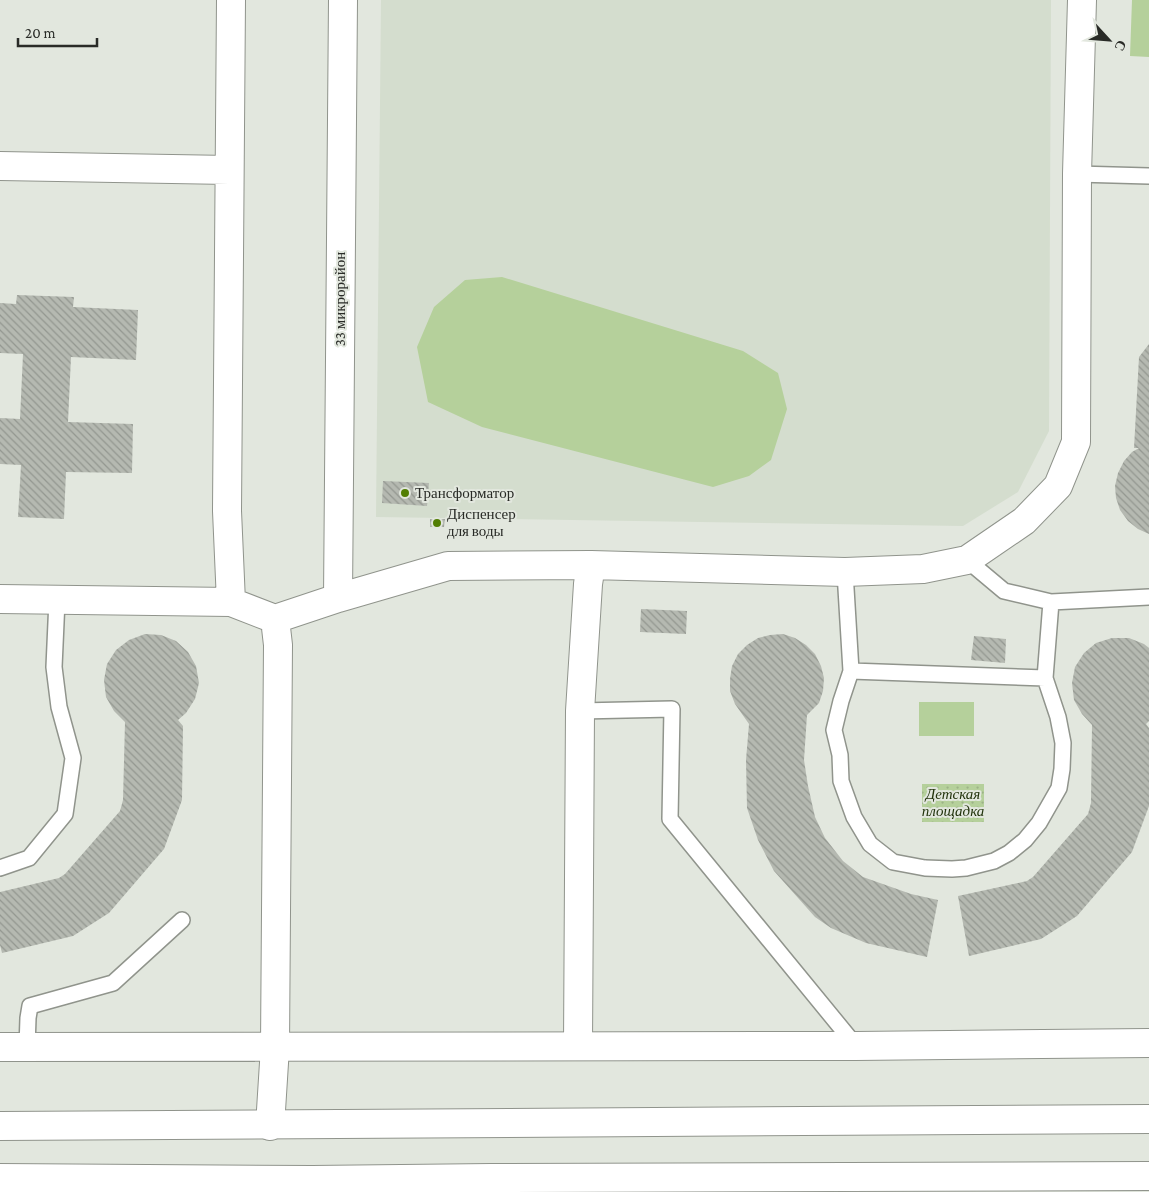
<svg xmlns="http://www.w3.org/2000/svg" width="1149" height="1192" viewBox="0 0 1149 1192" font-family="'Crimson Pro',serif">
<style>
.built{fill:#d4ddce}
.green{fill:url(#green-dots)}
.pitch{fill:#b5d09b}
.building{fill:url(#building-back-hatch)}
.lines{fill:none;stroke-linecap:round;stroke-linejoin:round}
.service-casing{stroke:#90948c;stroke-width:18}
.minor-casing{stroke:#90948c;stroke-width:30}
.tertiary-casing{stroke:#90948c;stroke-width:30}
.service{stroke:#fff;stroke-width:15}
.minor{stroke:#fff;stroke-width:28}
.tertiary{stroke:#fff;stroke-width:28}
.poi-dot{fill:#527e03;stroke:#e2e7de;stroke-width:2}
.labels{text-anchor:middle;stroke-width:4;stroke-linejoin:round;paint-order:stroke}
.street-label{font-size:15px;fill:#292b27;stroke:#e2e7de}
.poi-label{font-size:15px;fill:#292b27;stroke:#e2e7de;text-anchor:start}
.park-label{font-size:15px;font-style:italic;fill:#23340d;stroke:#e2e7de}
</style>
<defs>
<pattern id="green-dots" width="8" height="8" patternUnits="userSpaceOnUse" patternTransform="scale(1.25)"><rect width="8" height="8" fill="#b5d09b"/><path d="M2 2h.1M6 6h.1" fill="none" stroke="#9cb386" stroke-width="1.8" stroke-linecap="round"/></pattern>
<pattern id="building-back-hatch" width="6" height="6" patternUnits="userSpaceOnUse" patternTransform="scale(1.25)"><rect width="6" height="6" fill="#b5b9b1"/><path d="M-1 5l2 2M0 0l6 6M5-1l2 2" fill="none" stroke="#939790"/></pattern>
</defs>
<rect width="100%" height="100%" fill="#e2e7de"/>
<path class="built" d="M381,0h670l-2,431 -31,61 -55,34 -587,-9z"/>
<path class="green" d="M922,784h62v38h-62z"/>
<path class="pitch" d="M1132,0h17v57l-19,-1z
M502,277l241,74 35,22 9,36 -16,51 -22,16 -36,11 -231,-60 -54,-25 -11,-55 17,-40 31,-27z
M919,702h55v34h-55z"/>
<path class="building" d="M17,295l57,2 -1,10 65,3 -2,50 -65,-3 -3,65 65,2 -1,49 -66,-1 -2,47 -46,-2 3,-52 -21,-1v-46l20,1 3,-65 -23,-1v-50l16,1z
M1149,344v190l-11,-5 -10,-8 -8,-11 -4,-12 -1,-12 3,-13 6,-12 8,-9 7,-4h-5l5,-91z
M383,481l46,2 -2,23 -45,-3z
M430,519h15l-1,8h-14z
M641,609l46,2 -1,23 -46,-2z
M145,634l16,1 15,6 12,11 8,14 3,17 -4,16 -9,14 -8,7 5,6 -1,74 -18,49 -55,64 -36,23 -71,17 -2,-8v-53l59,-14 6,-4 55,-63 3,-11 2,-78 -11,-11 -8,-14 -2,-17 3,-16 9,-14 13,-10z
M783,634l12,4 11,7 9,9 6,12 3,12 -1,13 -4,12 -12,12 -3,45 4,26 7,31 10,21 18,23 20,16 48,17 27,6 -11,57 -61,-14 -35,-15 -16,-11 -41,-46 -16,-31 -11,-32 -1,-48 3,-36 -14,-20 -5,-13v-12l2,-13 6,-12 9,-9 11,-7 12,-3z
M974,636l32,3 -1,24 -34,-3z
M1112,638h17l15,6 5,4v73l-3,3 3,4v78l-17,46 -55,64 -36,23 -72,17 -11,-60 69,-15 6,-4 55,-63 3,-11 1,-78 -10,-11 -8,-14 -2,-17 3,-16 9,-14 12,-10z"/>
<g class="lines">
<g class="service-casing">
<path id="service" d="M1077,174l72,2
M967,560l37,31 47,11 98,-5
M845,572l6,99 -10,30 -7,29 6,25 1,26 13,36 16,27 23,18 32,6 27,1 14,-1 28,-7 15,-8 16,-13 14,-17 20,-35 3,-19 1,-26 -5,-26 -13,-39 6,-76
M851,671l194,7
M580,711l92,-2 -2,110 186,227
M0,868l29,-10 36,-44 8,-56 -14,-51 -5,-40 3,-67
M27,1047l1,-29 2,-12 83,-23 69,-63"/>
</g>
<g class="minor-casing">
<path id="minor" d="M0,166l229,4
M338,598l5,-598
M0,599l231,3 44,17 63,-21 110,-32 143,-1 254,7 78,-3 44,-9 57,-39 34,-35 18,-44 1,-268 5,-174
M231,602l-4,-91 4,-511
M578,1045l2,-334 8,-127 3,-19
M0,1047l856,-1 293,-3
M270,1126l5,-79 3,-402 -3,-26"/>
</g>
<g class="tertiary-casing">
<path id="tertiary" d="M0,1126l1149,-7
M0,1178l312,2 179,-2 658,-2"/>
</g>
<use href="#service" class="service"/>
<use href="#minor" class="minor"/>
<use href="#tertiary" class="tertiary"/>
</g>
<g class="poi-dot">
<circle cx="405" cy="493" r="5"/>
<circle cx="437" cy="523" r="5"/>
</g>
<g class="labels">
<g class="street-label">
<text transform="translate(340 299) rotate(-90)" y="5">33 микрорайон</text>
</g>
<g class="poi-label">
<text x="415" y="498">Трансформатор</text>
<text x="447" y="519">Диспенсер<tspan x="447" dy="17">для воды</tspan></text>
</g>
<g class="park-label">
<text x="953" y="799">Детская<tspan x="953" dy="17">площадка</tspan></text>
</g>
</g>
<g transform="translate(1109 40) rotate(116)" stroke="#e2e7de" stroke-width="4" paint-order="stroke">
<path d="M0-4L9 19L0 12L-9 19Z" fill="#292b27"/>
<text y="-8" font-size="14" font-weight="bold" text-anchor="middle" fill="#292b27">С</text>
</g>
<path d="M18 38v8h79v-8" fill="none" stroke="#292b27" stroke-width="2.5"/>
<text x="25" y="38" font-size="15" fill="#292b27" stroke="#e2e7de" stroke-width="4" paint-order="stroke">20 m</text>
</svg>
